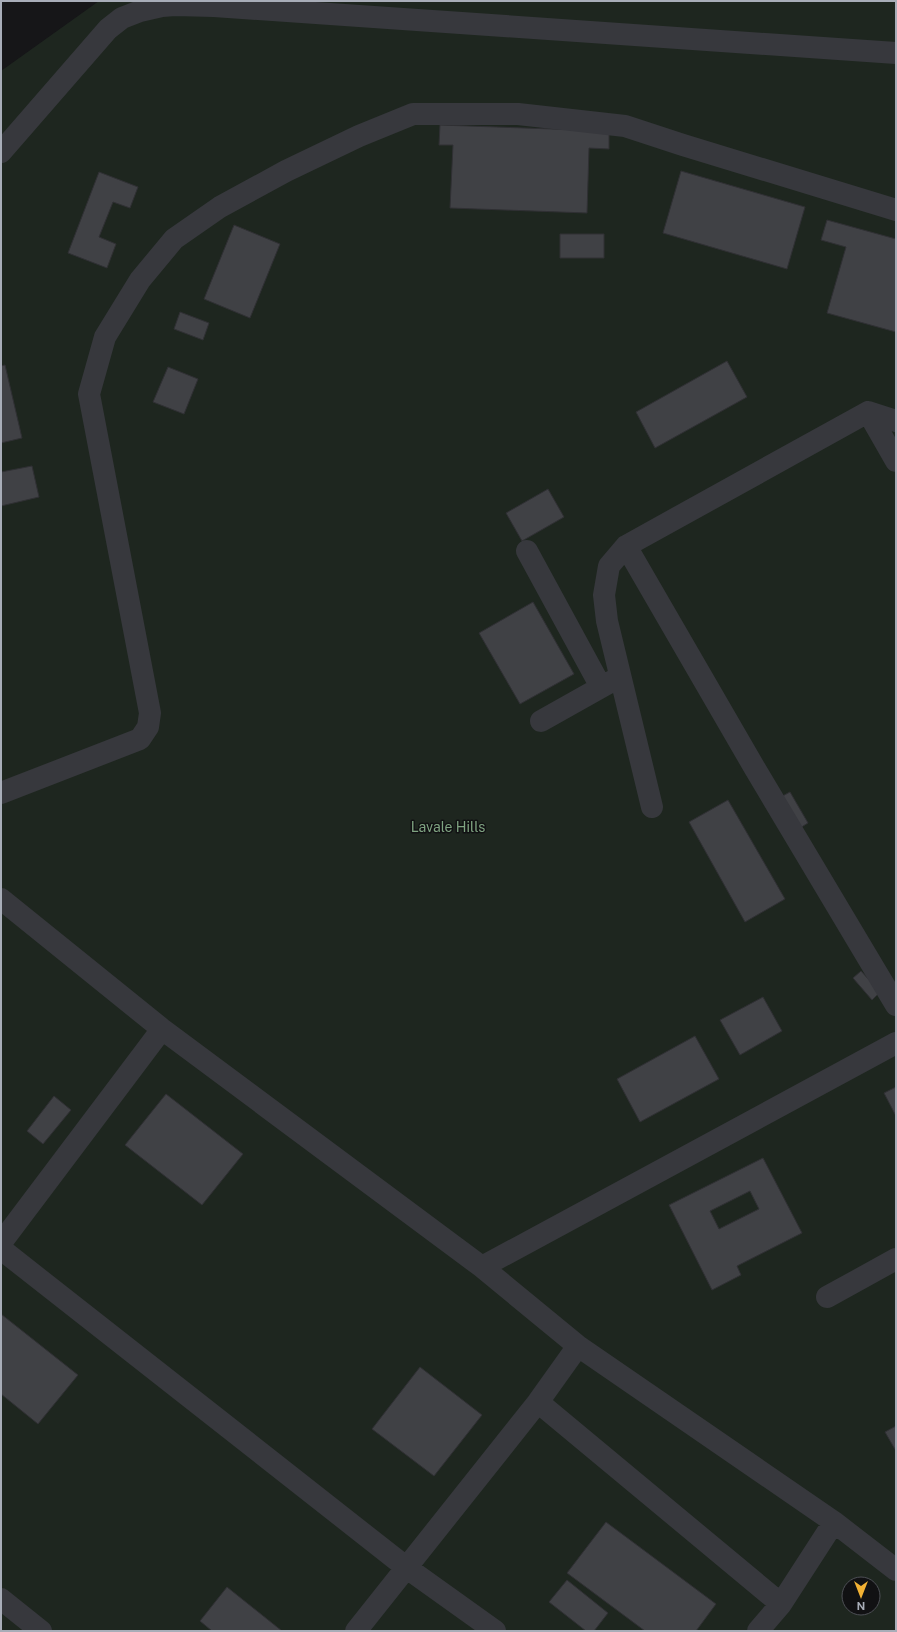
<svg xmlns="http://www.w3.org/2000/svg" width="897" height="1632" viewBox="0 0 897 1632" font-family="'Public Sans',sans-serif">
<style>
.green{fill:#1e261f;fill-rule:evenodd}
.building{fill:#404145;stroke:#303034;fill-rule:evenodd}
.lines{fill:none;stroke-linecap:round;stroke-linejoin:round}
.minor{stroke:#37383d;stroke-width:22}
.labels{text-anchor:middle;stroke-width:3;stroke-linejoin:round;paint-order:stroke}
.park-label{font-size:14px;fill:#7fa381;stroke:#111113}
</style>
<rect width="100%" height="100%" fill="#161618"/>
<path class="green" d="M99,1h797v1630h-895v-1560zM849,1584h24v24h-24z"/>
<path class="building" d="M440,125l169,6v18l-20,-1 -2,65 -137,-5 3,-63h-14z
M681,171l124,36 -18,62 -124,-36z
M99,172l39,15 -8,21 -17,-6 -14,35 17,7 -9,24 -39,-15z
M827,220l69,19v93l-69,-19 19,-66 -25,-7z
M234,225l46,19 -30,74 -46,-19z
M560,234h44v24h-44z
M180,312l29,11 -6,17 -29,-11z
M727,361l20,36 -92,51 -19,-36z
M5,365l17,73 -21,5v-77z
M168,367l30,12 -14,35 -31,-12z
M32,466l7,31 -38,9v-34z
M548,489l16,28 -42,24 -16,-28z
M533,602l41,72 -54,30 -41,-71z
M790,792l18,31 -13,8 -18,-32z
M728,800l57,99 -40,23 -56,-100z
M861,971l19,21 -8,8 -19,-22z
M763,997l19,34 -42,24 -20,-35z
M695,1036l24,43 -79,43 -23,-43z
M896,1087v29l-12,-23z
M166,1094l77,60 -41,51 -77,-60z
M54,1096l17,14 -28,34 -16,-13z
M763,1158l39,75 -65,33 4,9 -29,15 -43,-85zM750,1191l9,18 -40,20 -9,-18z
M1,1314l77,61 -40,49 -37,-30z
M420,1367l62,48 -48,61 -62,-47z
M896,1426v25l-11,-19z
M606,1522l110,82 -20,27h-51l-78,-58z
M567,1580l41,33 -14,18h-8l-37,-29z
M227,1587l55,44h-70l-12,-10z"/>
<g class="lines">
<path class="minor" d="M1,152l107,-123 14,-11 18,-7 22,-5 13,-1 39,1 682,47
M868,412l28,9
M896,461l-28,-49 -242,134 128,221 142,238
M626,546l-17,20 -5,29 3,26 45,186
M527,551l74,136
M541,721l73,-41
M1,793l139,-54 8,-12 2,-14 -61,-319 16,-57 35,-57 34,-41 46,-32 66,-36 73,-35 54,-22h105l107,12 58,19 213,65
M1,899l161,130 320,238 96,79 256,176 62,48
M1,1243l161,-214
M1,1249l406,319 88,63
M482,1267l414,-224
M827,1297l69,-38
M538,1402l243,202
M1,1599l40,32
M356,1631l182,-229 40,-56
M758,1631l23,-27 53,-82"/>
</g>
<g class="labels">
<g class="park-label">
<text x="448" y="832">Lavale Hills</text>
</g>
</g>
<rect width="897" height="1632" fill="none" stroke="#a8adb8" stroke-width="4"/>
<g transform="translate(861 1596) rotate(180)"><circle r="19" fill="#111113" stroke="#4d4f55"/>
<path d="M0-3L7 15L0 10L-7 15Z" fill="#f2b134"/>
<text y="-6" font-size="11" font-weight="bold" text-anchor="middle" fill="#a8adb8">N</text>
</g>
</svg>
